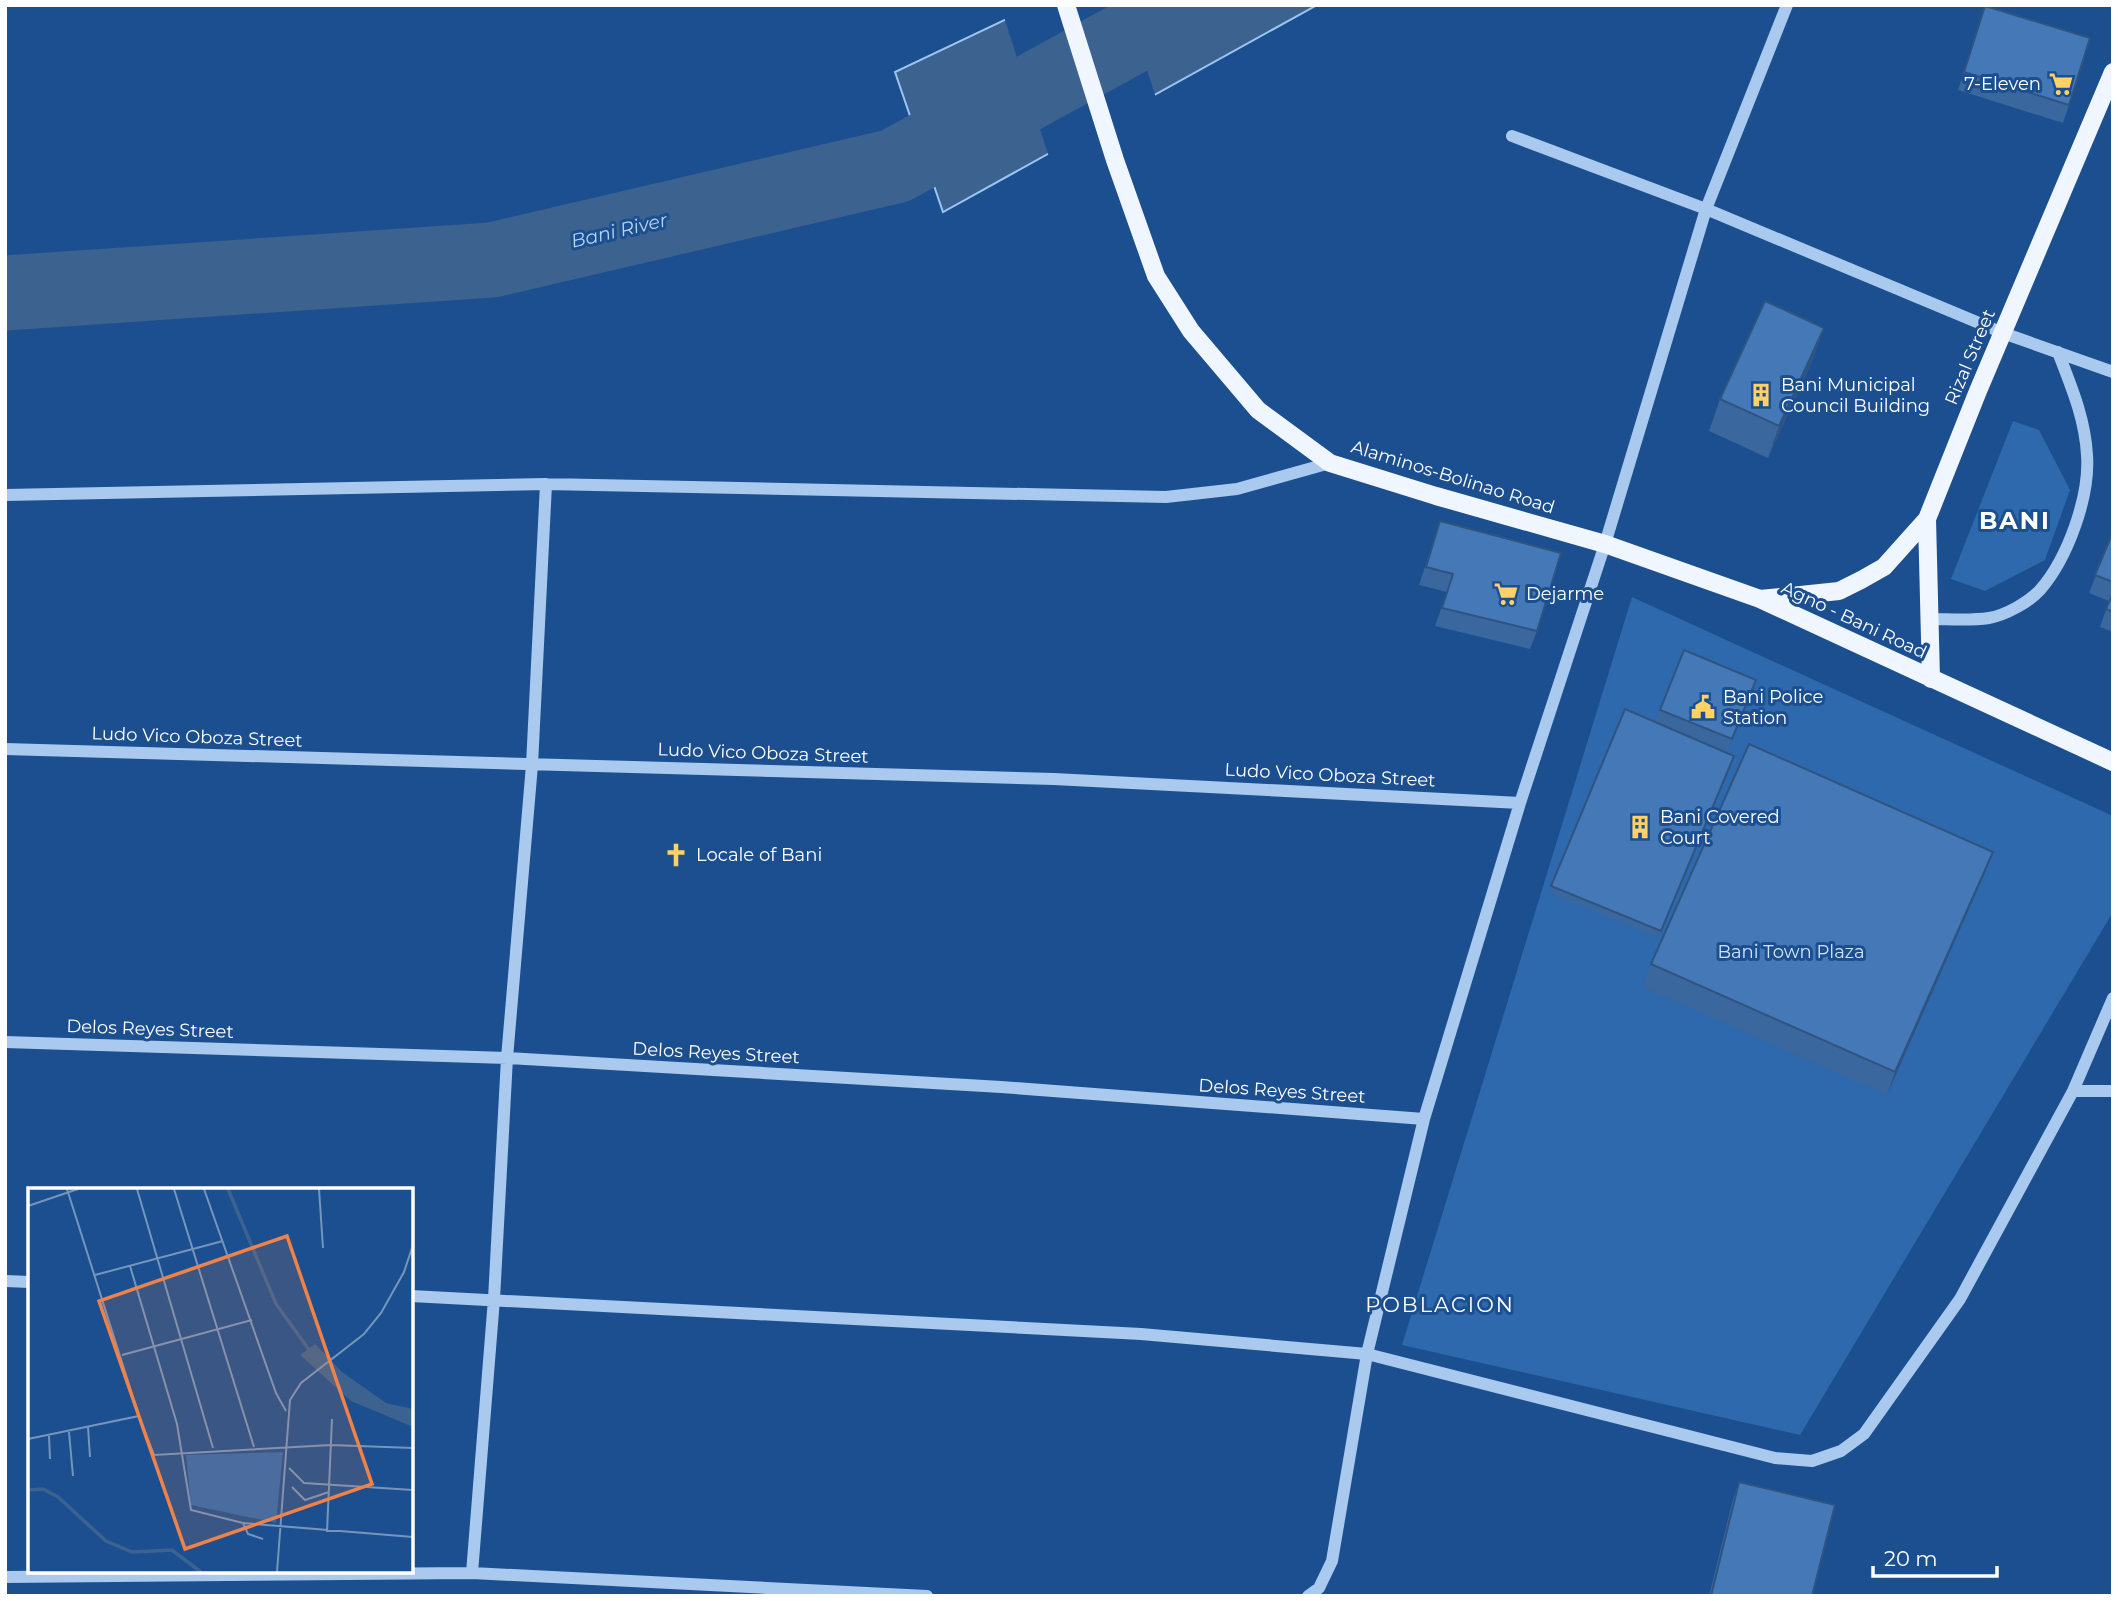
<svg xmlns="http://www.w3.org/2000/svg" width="2118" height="1601" viewBox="0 0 2118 1601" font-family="Montserrat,sans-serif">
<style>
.green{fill:#2e69ad}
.water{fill:#3c6290;stroke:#9cc4f0;stroke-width:2}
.pier{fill:#1b4f8f}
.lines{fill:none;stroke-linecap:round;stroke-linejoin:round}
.river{stroke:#3c6290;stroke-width:75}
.minor{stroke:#a9c9ee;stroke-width:12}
.major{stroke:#f0f6ff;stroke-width:18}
.wall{fill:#3a679d}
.shaded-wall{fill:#305480}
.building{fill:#4478b7;stroke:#305480;stroke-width:2}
.labels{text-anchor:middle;stroke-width:6;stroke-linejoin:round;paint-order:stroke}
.poi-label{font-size:18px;fill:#fff;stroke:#1b4f8f;text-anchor:start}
.street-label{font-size:18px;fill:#fff;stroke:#1b4f8f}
.park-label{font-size:18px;fill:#cfe3fa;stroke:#1b4f8f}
.water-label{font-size:19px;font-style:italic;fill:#b5d3f5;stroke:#1b4f8f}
.quarter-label{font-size:21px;letter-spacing:2px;fill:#fff;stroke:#1b4f8f}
.district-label{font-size:24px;font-weight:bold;letter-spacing:2px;fill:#fff;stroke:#1b4f8f}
.inset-river{fill:none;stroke:#3c6290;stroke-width:3.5}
.inset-road{fill:none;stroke:#7695bc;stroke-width:2}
.view{fill:#ee8249;fill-opacity:0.15;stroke:#ee8249;stroke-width:3.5}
.inset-edge{fill:none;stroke:#fff;stroke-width:3.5}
</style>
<rect width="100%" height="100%" fill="#1b4f8f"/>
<path class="green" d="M2013,421l26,9 31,60 -25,70 -60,31 -34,-12z
M1632,597l481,219v96l-313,523 -398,-90z"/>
<path class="water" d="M1036,5h281l-374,207 -48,-140z"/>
<path class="pier" d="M1028,5h98l30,93 -107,59 -45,-140z"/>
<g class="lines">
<path class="river" d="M5,293l487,-33 403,-94 294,-161"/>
<path class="minor" d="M1512,136l194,73 297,124 110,39
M5,495l541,-11 620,13 71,-8 93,-26
M1930,619c19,0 40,2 59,-1 17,-3 40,-16 51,-28 28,-32 50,-94 47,-135 -2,-37 -16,-69 -29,-103
M5,749l1049,30 466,24
M5,1042l502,16 494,29 423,32
M2073,1091h40
M5,1281l25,1
M411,1296l730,38 226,20 408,104 37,3 29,-10 23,-17 96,-135 113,-208 40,-93
M472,1573l22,-274 13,-241 25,-293 14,-281
M5,1577l467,-4 455,23
M1308,1596l11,-8 13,-27 35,-207 57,-235 96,-316 85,-259 101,-335 81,-204"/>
<path class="major" d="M1066,5l49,155 41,116 35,55 67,79 72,53 106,33 169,48 155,55 353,163
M1927,519l4,160
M1760,599l79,-8 22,-11 23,-13 43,-48 51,-128 135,-319"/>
</g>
<path class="wall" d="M1985,6l84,99 -6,18 -105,-33z
M1824,328l-11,31 -45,99 -59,-27 11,-32z
M1440,521l97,110 -7,18 -95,-23 12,-34 -28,-7z
M2113,532v100l-13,-5 9,-26 -20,-8z
M1756,680l-28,71 -73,-29 5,-12z
M1625,709l109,47 -75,182 -110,-46z
M1993,852l-9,23 -97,220 -244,-108 8,-23z
M1739,1482l73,114h-103l24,-97z"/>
<path class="shaded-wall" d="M1824,328l-11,31 -45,99 11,-32z
M1993,852l-9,23 -97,220 8,-23z"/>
<path class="building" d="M1985,6l105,32 -21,67 -105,-33z
M1765,301l59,27 -45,98 -59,-27z
M1440,521l121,32 -24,78 -95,-23 11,-34 -27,-7z
M2113,532v50l-18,-7z
M2113,593v19l-7,-3z
M1684,650l72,30 -24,59 -72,-29z
M1625,709l109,47 -73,175 -110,-45z
M1749,744l244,108 -98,220 -244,-108z
M1739,1482l96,23 -23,91h-101z"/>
<defs>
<g id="supermarket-bare" transform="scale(1.89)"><path d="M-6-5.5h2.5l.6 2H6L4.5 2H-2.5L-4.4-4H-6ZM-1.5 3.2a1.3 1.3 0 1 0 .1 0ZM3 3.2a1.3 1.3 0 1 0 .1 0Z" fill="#ffd166" stroke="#1b4f8f" stroke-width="2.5" paint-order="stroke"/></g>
<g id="building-bare" transform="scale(1.89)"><path d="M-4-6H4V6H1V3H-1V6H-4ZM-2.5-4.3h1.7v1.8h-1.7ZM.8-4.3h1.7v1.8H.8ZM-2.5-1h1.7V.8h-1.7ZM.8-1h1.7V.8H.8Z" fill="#ffd166" stroke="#1b4f8f" stroke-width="2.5" paint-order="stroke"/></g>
<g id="civic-bare" transform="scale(1.89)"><path d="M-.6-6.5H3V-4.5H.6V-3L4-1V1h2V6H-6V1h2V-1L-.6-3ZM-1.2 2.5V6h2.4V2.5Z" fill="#ffd166" stroke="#1b4f8f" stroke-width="2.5" paint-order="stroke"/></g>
<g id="church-bare" transform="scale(1.89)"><path d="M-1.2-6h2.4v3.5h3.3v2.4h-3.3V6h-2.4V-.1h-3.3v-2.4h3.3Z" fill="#ffd166" stroke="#1b4f8f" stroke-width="2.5" paint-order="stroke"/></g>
</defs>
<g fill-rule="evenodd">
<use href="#supermarket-bare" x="2061" y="84"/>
<use href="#building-bare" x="1761" y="395"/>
<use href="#supermarket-bare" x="1506" y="594"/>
<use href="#civic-bare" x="1703" y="707"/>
<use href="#building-bare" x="1640" y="827"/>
<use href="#church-bare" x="676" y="855"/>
</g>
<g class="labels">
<g class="poi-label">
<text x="2041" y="90" text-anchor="end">7-Eleven</text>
<text x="1781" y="391">Bani Municipal<tspan x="1781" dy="21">Council Building</tspan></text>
<text x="1526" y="600">Dejarme</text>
<text x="1723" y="703">Bani Police<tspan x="1723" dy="21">Station</tspan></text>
<text x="1660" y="823">Bani Covered<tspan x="1660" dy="21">Court</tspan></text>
<text x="696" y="861">Locale of Bani</text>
</g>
<g class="street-label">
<text transform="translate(1970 357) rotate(-67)" y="6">Rizal Street</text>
<text transform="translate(1453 477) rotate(17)" y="6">Alaminos-Bolinao Road</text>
<text transform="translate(1854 620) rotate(25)" y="6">Agno - Bani Road</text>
<text transform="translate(197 737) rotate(2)" y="6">Ludo Vico Oboza Street</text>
<text transform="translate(763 753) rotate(2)" y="6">Ludo Vico Oboza Street</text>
<text transform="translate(1330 775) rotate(3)" y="6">Ludo Vico Oboza Street</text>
<text transform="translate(150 1029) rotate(2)" y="6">Delos Reyes Street</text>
<text transform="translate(716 1053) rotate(3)" y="6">Delos Reyes Street</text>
<text transform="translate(1282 1091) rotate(4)" y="6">Delos Reyes Street</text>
</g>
<g class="park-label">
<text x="1791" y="958">Bani Town Plaza</text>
</g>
<g class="water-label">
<text transform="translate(619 230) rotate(-13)" y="7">Bani River</text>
</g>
<g class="quarter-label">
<text x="1440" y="1312">POBLACION</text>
</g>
<g class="district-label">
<text x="2015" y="529">BANI</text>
</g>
</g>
<g transform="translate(28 1188)">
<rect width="385" height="385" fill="#1b4f8f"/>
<path d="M255,264l-7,71 -85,-18 -5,-50z" fill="#2e69ad"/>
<path d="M287,156l27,28 44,31 27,6v18l-62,-26 -51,-46z" fill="#3c6290"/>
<path class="inset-river" d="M200,1l48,115 39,54M0,302l15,-1 15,8 48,44 26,11 40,-2 29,22"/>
<path class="inset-road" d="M39,1l72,227M109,1l76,259M146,1l80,258M176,1l72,204 10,18M291,1l4,59M0,18l50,-17M102,78l47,158 14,86 52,13 170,14M67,87l128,-34M94,167l130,-35M60,239l2,30M41,244l4,44M21,248l1,23M0,251l111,-23 15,39 177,-10 82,3M261,280l15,15 109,7M264,299l13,13 24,-8M215,335l5,11 15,5M299,344l5,-113M249,384l13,-172 11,-17 63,-49 17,-21 23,-41 9,-27"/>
<path class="view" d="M259,48l85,248 -187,65 -86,-248z"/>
<rect width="385" height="385" class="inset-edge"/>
</g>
<rect width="2118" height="1601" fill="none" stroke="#ffffff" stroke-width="14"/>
<path d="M1873 1566v10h124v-10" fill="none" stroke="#ffffff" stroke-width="3.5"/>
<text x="1884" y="1566" font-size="21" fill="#ffffff" stroke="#1b4f8f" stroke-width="5" paint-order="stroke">20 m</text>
</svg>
